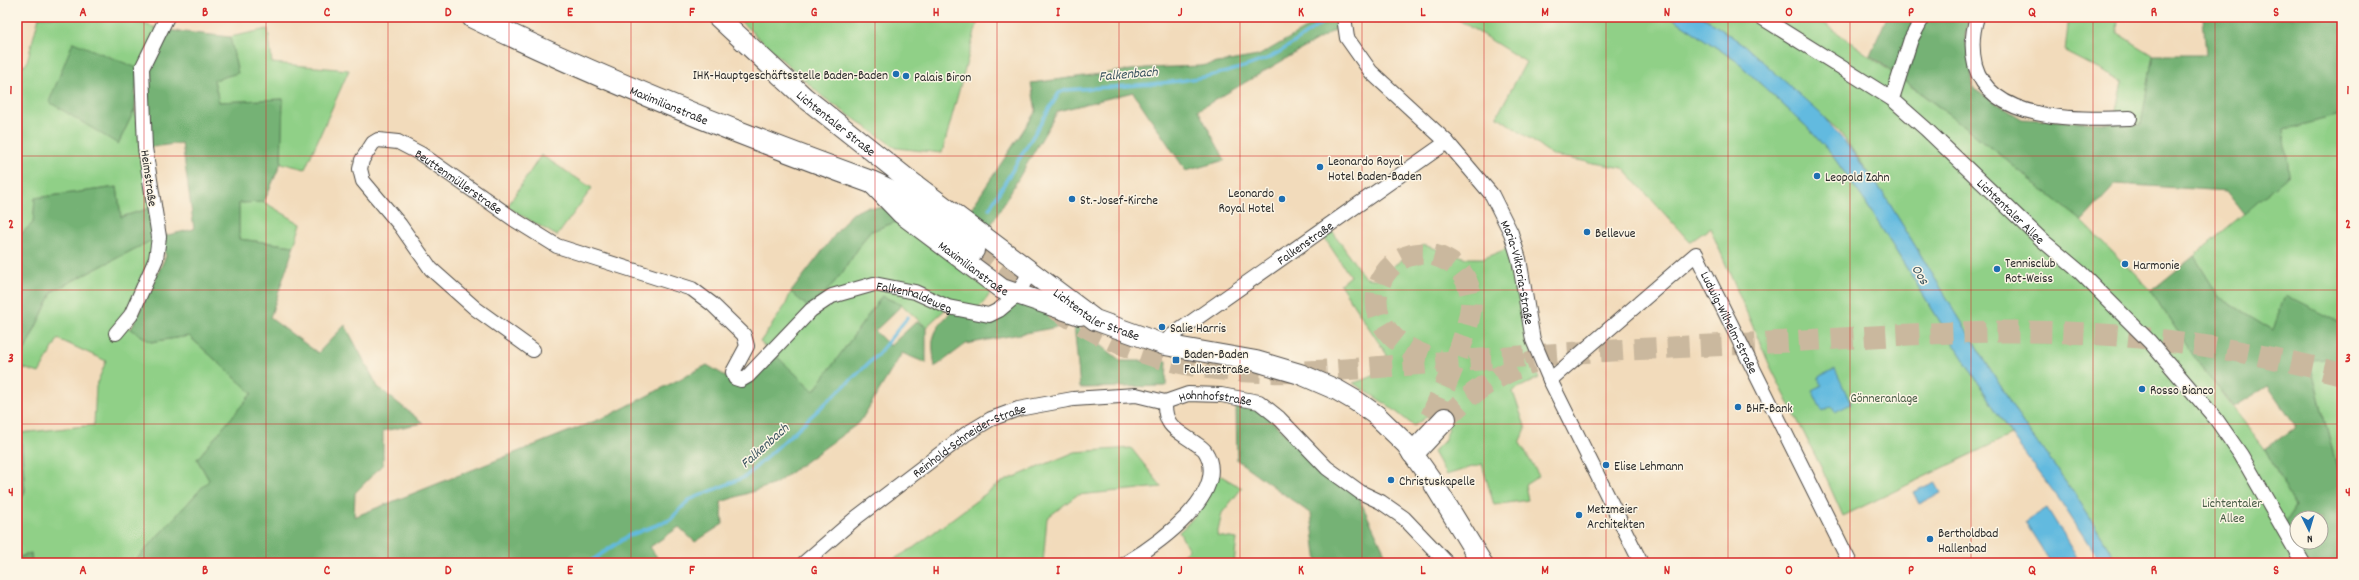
<svg xmlns="http://www.w3.org/2000/svg" width="2359" height="580" viewBox="0 0 2359 580" font-family="Dekko,sans-serif">
<style>
.green{fill:#90d087;stroke:#5e7e59}
.forest{fill:#74b274;stroke:#506e50;fill-rule:evenodd}
.water{fill:#62badf;stroke:#467285}
.lines{fill:none;stroke-linecap:round;stroke-linejoin:round}
.stream{stroke:#62badf;stroke-width:3.5}
.primary-tunnel{stroke:#cab89e;stroke-width:22;stroke-dasharray:22 11;stroke-linecap:butt}
.minor-casing{stroke:#494541;stroke-width:16}
.secondary-casing{stroke:#494541;stroke-width:22}
.primary-casing{stroke:#494541;stroke-width:24}
.minor{stroke:#fff;stroke-width:14}
.secondary{stroke:#fff;stroke-width:20}
.primary{stroke:#fff;stroke-width:22}
.grid{fill:none;stroke:#d62828;stroke-width:1;stroke-opacity:0.55}
.poi-dot{fill:#1f6fb2;stroke:#fcf5e5;stroke-width:1.5}
.labels{text-anchor:middle;stroke-width:3;stroke-linejoin:round;paint-order:stroke}
.poi-label{font-size:13px;fill:#2b2b2b;stroke:#fcf5e5;text-anchor:start}
.street-label{font-size:13px;fill:#2b2b2b;stroke:#fcf5e5}
.park-label{font-size:13px;fill:#495d47;stroke:#fcf5e5}
.water-label{font-size:14px;font-style:italic;fill:#3c5661;stroke:#fcf5e5}
.neatline{fill:none;stroke:#d62828;stroke-width:1.5}
.grid-label{font-size:13px;text-anchor:middle;font-weight:bold;fill:#d62828}
</style>
<rect width="100%" height="100%" fill="#fcf5e5"/>
<filter id="ink" filterUnits="userSpaceOnUse"><feTurbulence type="fractalNoise" baseFrequency=".025" numOctaves="2"/><feDisplacementMap in="SourceGraphic" scale="8" xChannelSelector="R" yChannelSelector="G"/><feConvolveMatrix kernelMatrix="1 2 1 2 8 2 1 2 1" color-interpolation-filters="sRGB"/></filter>
<filter id="wash" filterUnits="userSpaceOnUse"><feTurbulence type="fractalNoise" baseFrequency=".012" numOctaves="4" result="noise"/><feDisplacementMap in="SourceGraphic" scale="16" xChannelSelector="R" yChannelSelector="G"/><feGaussianBlur stdDeviation="0.9" result="paint"/><feColorMatrix in="noise" values="0 0 0 0 0 0 0 0 0 0 0 0 0 0 0 0 0 1.4 0 .05"/><feComposite in="paint" operator="in"/></filter>
<g filter="url(#wash)">
<rect width="100%" height="100%" fill="#f2dbbb"/>
<path class="green" d="M39,17h81l37,11 -39,116 17,-35 16,99 -30,9 -4,-30 -82,11 -2,25 -16,15v-171l9,-2z
M743,17h236l-37,136 -46,-5 -73,-51 -82,-75z
M1454,17h217l64,43 72,67 25,28 32,45 147,235 -168,81 -22,-49 -51,-101 -60,-138 -20,14 -67,-74 -69,-12 -57,-40 29,-54z
M1703,17h113l134,98 132,106 69,70 48,73 66,85 30,57 -12,21 20,36h-185l-45,-72 -47,-63 -143,-235 -44,-62 -95,-86z
M2069,17h49l-1,16 36,22 -12,70 -27,-1 9,-42 -58,-30z
M268,29l4,34 77,7 -44,99 -24,-6 2,-64 -64,3 -5,-22 23,-7 -7,-36z
M2342,114v210l-57,-28 -12,34 -54,-33 -25,-41 95,-81 -5,-45z
M541,155l51,33 -35,48 -50,-29z
M264,202l37,22 -7,22 -55,-7v-36z
M898,221l93,71c-14,22 -18,20 -43,15l-22,20 -24,-22 -20,-9 -68,95 -54,-49 25,-36 6,-14 20,17 31,-36 27,-41z
M1333,232l29,42 4,4 9,1 48,-34 44,13h17l27,-11 22,93 -2,21 8,17 -23,11 -3,3 13,37 -6,14 19,33 -14,9 3,15 -34,5 -12,-41 -36,11 -13,-23 11,-11 5,-12 -11,-16 -9,2 -15,11 -25,-20 -36,-23c20,-6 27,-7 34,-28l-47,-71 10,-8 -26,-39z
M158,237l-24,62 -15,22 32,21 38,-6 63,57 -55,66 12,21 -76,83h-101l-1,-10 -14,5v-51l8,-16 -5,-58 74,-8 2,-39 10,-25 -48,-22 -19,34 -22,-7 36,-75z
M2330,358l12,23v106l-33,-128z
M1131,448l31,39 -85,8 -30,23 -4,45h-156l26,-15 87,-65 75,-31z
M1216,473l26,15 -20,25 -5,23 20,3 -3,24h-61l16,-13 -10,-18c21,-20 30,-30 37,-59z"/>
<path class="forest" d="M1326,17h9l5,10 -142,83 27,50 -39,11 -53,-79 -75,19 -71,121 -20,-17 69,-104 -5,-28 115,-15 54,-2 58,-10z
M1887,17h83l-5,19 9,53 48,30 119,6 12,-70h53l-3,-38h139v97l-58,16 5,45 -45,39 -18,-23 -110,-7 -34,37 -132,-106 -80,-60z
M166,30l64,7 8,36 -24,7 5,22 64,-3 -2,64 -17,39 -25,1v36l55,7 -24,72 48,35 27,-28 33,62 45,36 -40,8v33l-28,29 -1,24 256,-102 97,-50 27,16 39,-28 41,38 68,-95 20,9 -27,26 15,15 27,-25 9,6v36l-24,-10 -42,69 -85,62 -54,18 2,22 -28,18 -16,-15 -29,20 11,16h-528l76,-83 -12,-21 55,-66 -63,-57 -38,6 -20,-13 35,-73 -7,-19 35,-8 -12,-86 -37,5 3,-82z
M73,42l64,26 -2,41 -17,35 -69,-42z
M117,187l4,30 30,-9 7,29 -105,54 -36,75v-128l16,-15 2,-25z
M866,207l20,1 12,13 -29,11 -27,41 -31,37 -20,-18 59,-77z
M2194,256l25,41 54,33 12,-35 57,29v57l-12,-22 -21,1 33,127v76h-39l-20,-36 12,-21 -30,-57 31,-22 -28,-41 -34,21 -35,-43 -48,-73zM2297,518h24v24h-24z
M1018,299l56,25 47,37h46l-1,25 -86,2 -6,-64 -108,20 -31,23c-5,-32 -3,-33 17,-57l41,8z
M17,377l8,114 -8,16z
M1236,405l22,3 62,59 38,29 28,59 -11,8h-58l-6,-49 -74,-54z
M31,553l1,10h-15v-5z"/>
<path class="water" d="M1671,17h32l41,28 77,69 28,33 34,46 143,235 47,63 45,72h-17l-42,-64 -48,-64 -147,-235 -32,-45 -25,-28 -72,-67z
M1835,369l16,35 -16,8 -3,-6 -10,5 -10,-21 10,-5 -4,-8z
M1935,482l6,11 -22,11 -6,-12z
M2047,508l34,55h-30l-26,-41z"/>
<g class="lines">
<path class="stream" d="M989,209l70,-116 7,-3c67,-5 137,-5 200,-31 19,-8 38,-24 56,-36
M588,563l40,-27 42,-16 19,-20 56,-23 108,-99 24,-23 31,-38"/>
</g>
</g>
<g filter="url(#ink)">
<g class="lines">
<path class="primary-tunnel" d="M973,250c61,45 120,91 195,110 69,18 141,12 211,7 54,-4 108,-8 162,-12 84,-6 169,-9 254,-14 94,-5 188,-13 282,-8 90,4 178,19 265,41
M1431,417c12,-26 43,-93 40,-120 -2,-16 -11,-30 -25,-37 -63,-33 -115,73 -7,100
M1445,419c25,-26 54,-46 88,-57"/>
<g class="minor-casing">
<g id="minor">
<path id="s1" d="M1344,17l3,21 24,34 76,70 45,53 19,38 8,26 14,81 17,40 91,183"/>
<path id="s2" d="M1761,17l131,82 34,30 116,111 38,32 70,70 66,77 25,36 62,108"/>
<path d="M1977,17c-5,16 -6,31 -2,48 16,58 107,55 155,53"/>
<path d="M1892,99l19,-60 12,-22"/>
<path d="M116,333l15,-18 25,-56 3,-22 -14,-89 -3,-80 25,-51"/>
<path id="s3" d="M1165,345l5,-8 277,-195"/>
<path id="s4" d="M533,350l-57,-41 -45,-40 -31,-44 -37,-44 -3,-12 2,-9 11,-17 5,-3 20,2 23,12 94,66 42,26 135,43 20,15 32,31 3,11 -14,26 2,6 6,2 7,-4 63,-66 21,-14 42,-12 41,8 33,15 41,8 10,-5 18,-15 13,-23"/>
<path id="s5" d="M1550,380l146,-126 154,309"/>
<path id="s6" d="M804,563l53,-46 109,-83 25,-15 27,-10 55,-10 63,-4 29,7"/>
<path id="s7" d="M1126,563c30,-18 106,-70 79,-112 -2,-3 -7,-6 -10,-8 -18,-13 -31,-16 -30,-41l23,-8 33,1 38,7 20,16 48,50 33,24 21,10 23,16 43,45"/>
</g>
</g>
<g class="secondary-casing">
<g id="secondary">
<path id="s8" d="M718,17l86,80 106,84 185,139 70,25 91,16 44,13 37,16 19,11 20,14 30,29 26,37 50,82"/>
<path id="s9" d="M874,185l28,29 100,75 78,26"/>
</g>
</g>
<g class="primary-casing">
<g id="primary">
<path id="s10" d="M473,17c129,63 263,116 398,165l26,12 76,56"/>
<path d="M1413,453l32,-34"/>
</g>
</g>
<use href="#minor" class="minor"/>
<use href="#secondary" class="secondary"/>
<use href="#primary" class="primary"/>
</g>
</g>
<path class="grid" d="M144,17v546M266,17v546M388,17v546M509,17v546M631,17v546M753,17v546M875,17v546M997,17v546M1119,17v546M1240,17v546M1362,17v546M1484,17v546M1606,17v546M1728,17v546M1850,17v546M1971,17v546M2093,17v546M2215,17v546M17,156h2325M17,290h2325M17,424h2325"/>
<g class="poi-dot">
<circle cx="896" cy="74" r="4"/>
<circle cx="906" cy="76" r="4"/>
<circle cx="1320" cy="167" r="4"/>
<circle cx="1817" cy="176" r="4"/>
<circle cx="1072" cy="199" r="4"/>
<circle cx="1282" cy="199" r="4"/>
<circle cx="1587" cy="232" r="4"/>
<circle cx="2125" cy="264" r="4"/>
<circle cx="1997" cy="269" r="4"/>
<circle cx="1162" cy="327" r="4"/>
<rect x="1172" y="356" width="8" height="8" rx="2"/>
<circle cx="2142" cy="389" r="4"/>
<circle cx="1738" cy="407" r="4"/>
<circle cx="1606" cy="465" r="4"/>
<circle cx="1391" cy="480" r="4"/>
<circle cx="1579" cy="515" r="4"/>
<circle cx="1930" cy="539" r="4"/>
</g>
<g class="labels">
<g class="poi-label">
<text x="888" y="79" text-anchor="end">IHK-Hauptgeschäftsstelle Baden-Baden</text>
<text x="914" y="81">Palais Biron</text>
<text x="1328" y="165">Leonardo Royal<tspan x="1328" dy="15">Hotel Baden-Baden</tspan></text>
<text x="1825" y="181">Leopold Zahn</text>
<text x="1274" y="197" text-anchor="end">Leonardo<tspan x="1274" dy="15">Royal Hotel</tspan></text>
<text x="1080" y="204">St.-Josef-Kirche</text>
<text x="1595" y="237">Bellevue</text>
<text x="2005" y="267">Tennisclub<tspan x="2005" dy="15">Rot-Weiss</tspan></text>
<text x="2133" y="269">Harmonie</text>
<text x="1170" y="332">Salie Harris</text>
<text x="1184" y="358">Baden-Baden<tspan x="1184" dy="15">Falkenstraße</tspan></text>
<text x="2150" y="394">Rosso Bianco</text>
<text x="1746" y="412">BHF-Bank</text>
<text x="1614" y="470">Elise Lehmann</text>
<text x="1399" y="485">Christuskapelle</text>
<text x="1587" y="513">Metzmeier<tspan x="1587" dy="15">Architekten</tspan></text>
<text x="1938" y="537">Bertholdbad<tspan x="1938" dy="15">Hallenbad</tspan></text>
</g>
<g class="street-label">
<text dy="5" stroke="none"><textPath href="#s10" startOffset="215">Maximilianstraße</textPath></text>
<text dy="5" stroke="none"><textPath href="#s8" startOffset="159">Lichtentaler Straße</textPath></text>
<text transform="translate(150 178) rotate(82)" y="5">Heimstraße</text>
<text dy="5" stroke="none"><textPath href="#s4" startOffset="382">Beuttenmüllerstraße</textPath></text>
<text dy="5" stroke="none"><textPath href="#s2" startOffset="318">Lichtentaler Allee</textPath></text>
<text dy="5" stroke="none"><textPath href="#s3" startOffset="174">Falkenstraße</textPath></text>
<text dy="5" stroke="none"><textPath href="#s9" startOffset="130">Maximilianstraße</textPath></text>
<text dy="5" stroke="none"><textPath href="#s1" startOffset="318">Maria-Viktoria-Straße</textPath></text>
<text dy="5" stroke="none"><textPath href="#s4" startOffset="975">Falkenhaldeweg</textPath></text>
<text dy="5" stroke="none"><textPath href="#s8" startOffset="483">Lichtentaler Straße</textPath></text>
<text dy="5" stroke="none"><textPath href="#s5" startOffset="269">Ludwig-Wilhelm-Straße</textPath></text>
<text dy="5" stroke="none"><textPath href="#s7" startOffset="269">Hahnhofstraße</textPath></text>
<text dy="5" stroke="none"><textPath href="#s6" startOffset="207">Reinhold-Schneider-Straße</textPath></text>
</g>
<g class="park-label">
<text x="1884" y="402">Gönneranlage</text>
<text x="2232" y="507">Lichtentaler<tspan x="2232" dy="15">Allee</tspan></text>
</g>
<g class="water-label">
<text transform="translate(1128 73) rotate(-5)" y="5">Falkenbach</text>
<text transform="translate(1921 274) rotate(58)" y="5">Oos</text>
<text transform="translate(764 445) rotate(-42)" y="5">Falkenbach</text>
</g>
</g>
<rect width="2359" height="580" fill="none" stroke="#fcf5e5" stroke-width="44"/>
<g transform="translate(2309 530) rotate(175)"><circle r="19" fill="#fcf5e5" stroke="#a8a49b"/>
<path d="M0-3L7 15L0 10L-7 15Z" fill="#1f6fb2"/>
<text y="-6" font-size="11" font-weight="bold" text-anchor="middle" fill="#2b2b2b">N</text>
</g>
<rect x="22" y="22" width="2315" height="536" class="neatline"/>
<g class="grid-label">
<text x="83" y="16">A</text>
<text x="205" y="16">B</text>
<text x="327" y="16">C</text>
<text x="448" y="16">D</text>
<text x="570" y="16">E</text>
<text x="692" y="16">F</text>
<text x="814" y="16">G</text>
<text x="936" y="16">H</text>
<text x="1058" y="16">I</text>
<text x="1180" y="16">J</text>
<text x="1301" y="16">K</text>
<text x="1423" y="16">L</text>
<text x="1545" y="16">M</text>
<text x="1667" y="16">N</text>
<text x="1789" y="16">O</text>
<text x="1911" y="16">P</text>
<text x="2032" y="16">Q</text>
<text x="2154" y="16">R</text>
<text x="2276" y="16">S</text>
<text x="11" y="94">1</text>
<text x="2348" y="94">1</text>
<text x="11" y="228">2</text>
<text x="2348" y="228">2</text>
<text x="11" y="362">3</text>
<text x="2348" y="362">3</text>
<text x="11" y="496">4</text>
<text x="2348" y="496">4</text>
<text x="83" y="574">A</text>
<text x="205" y="574">B</text>
<text x="327" y="574">C</text>
<text x="448" y="574">D</text>
<text x="570" y="574">E</text>
<text x="692" y="574">F</text>
<text x="814" y="574">G</text>
<text x="936" y="574">H</text>
<text x="1058" y="574">I</text>
<text x="1180" y="574">J</text>
<text x="1301" y="574">K</text>
<text x="1423" y="574">L</text>
<text x="1545" y="574">M</text>
<text x="1667" y="574">N</text>
<text x="1789" y="574">O</text>
<text x="1911" y="574">P</text>
<text x="2032" y="574">Q</text>
<text x="2154" y="574">R</text>
<text x="2276" y="574">S</text>
</g>
</svg>
